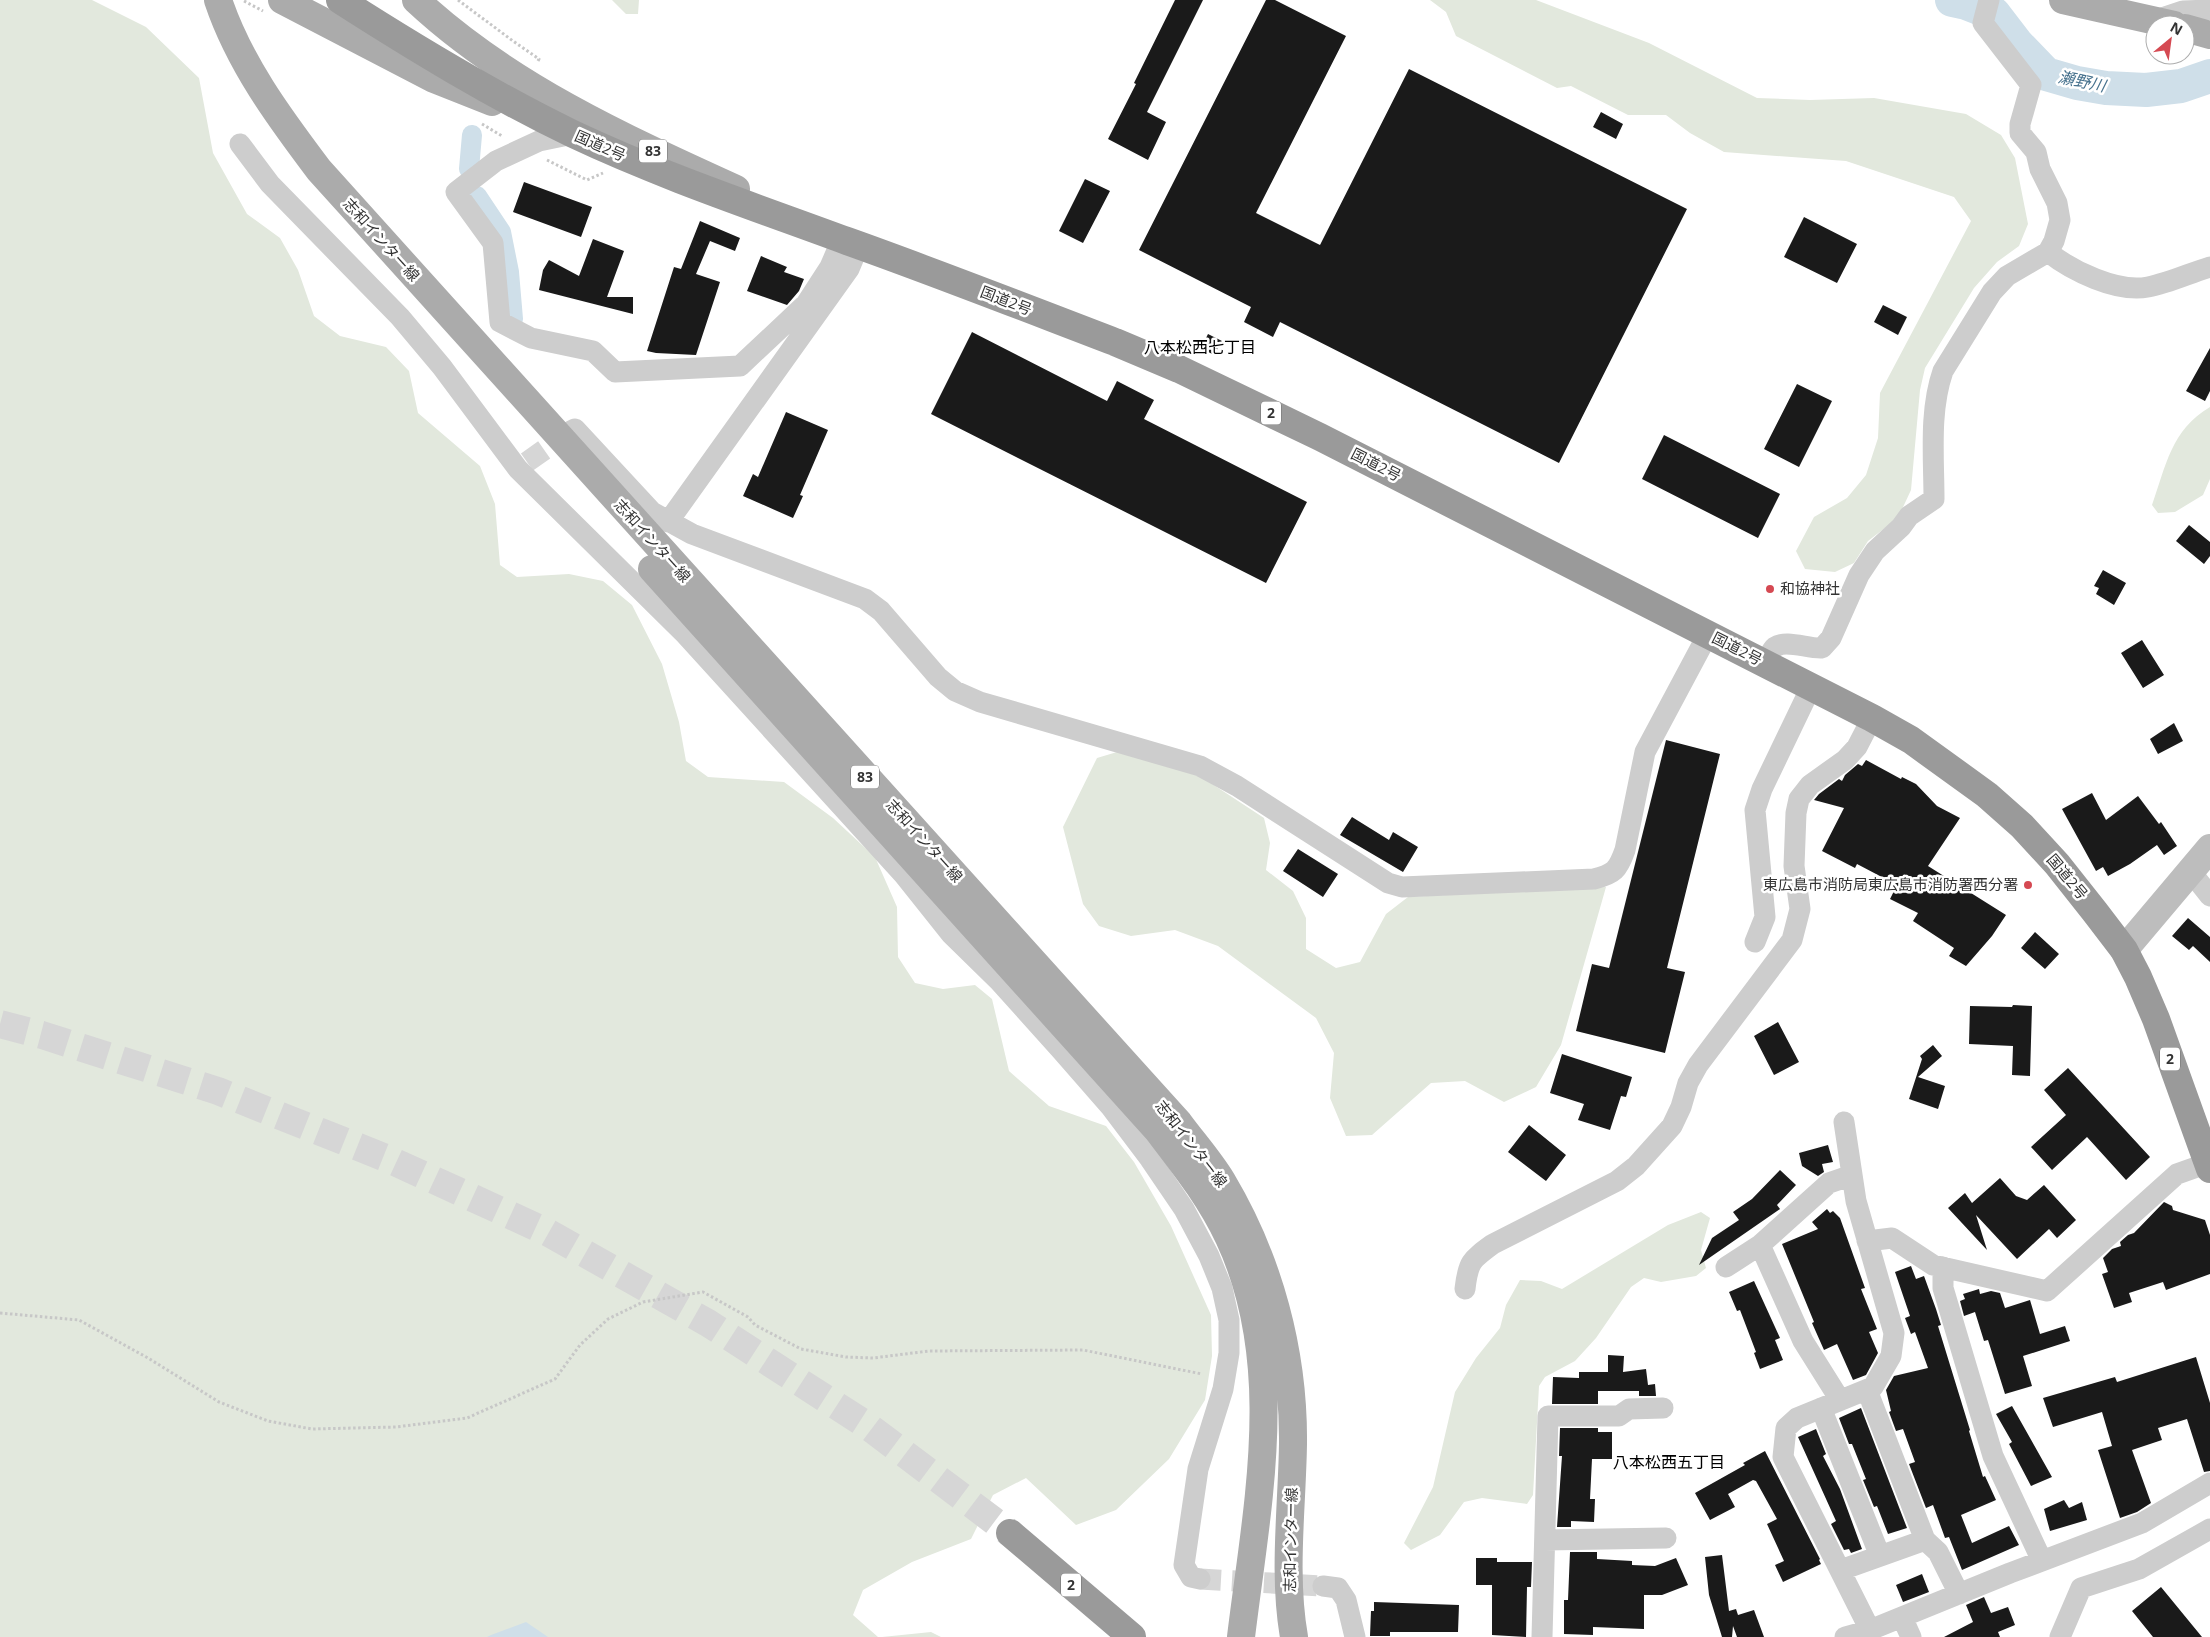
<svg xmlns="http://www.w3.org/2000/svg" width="2210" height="1637" viewBox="0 0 2210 1637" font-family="'Open Sans','Noto Sans JP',sans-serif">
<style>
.green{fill:#e2e8dd}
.water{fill:#cfdfe9}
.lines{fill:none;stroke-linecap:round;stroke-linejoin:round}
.canal{stroke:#cfdfe9;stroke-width:20}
.river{stroke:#cfdfe9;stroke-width:34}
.building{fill:#1a1a1a}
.street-tunnel{stroke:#d6d6d6;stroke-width:21;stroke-dasharray:21 11;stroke-linecap:butt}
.highway-tunnel{stroke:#d6d6d6;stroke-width:28;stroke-dasharray:28 14;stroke-linecap:butt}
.path{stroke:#c7c7c7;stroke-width:3;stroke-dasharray:2.5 2.5;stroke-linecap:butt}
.street{stroke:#cdcdcd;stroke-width:21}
.secondary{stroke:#bdbdbd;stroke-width:28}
.primary{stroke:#ababab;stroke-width:28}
.highway{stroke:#9a9a9a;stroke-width:28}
.poi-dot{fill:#d54952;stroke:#fff;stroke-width:2}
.labels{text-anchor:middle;stroke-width:5;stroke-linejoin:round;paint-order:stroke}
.shield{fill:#fff;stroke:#707070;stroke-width:1}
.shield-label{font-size:14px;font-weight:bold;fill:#333}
.street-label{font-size:15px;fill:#333;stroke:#fff}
.poi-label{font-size:15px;fill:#333;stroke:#fff;text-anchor:start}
.water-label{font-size:16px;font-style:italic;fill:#47728e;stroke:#fff}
.neighbourhood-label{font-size:16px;fill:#000;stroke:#fff}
</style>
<rect width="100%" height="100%" fill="#fff"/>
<path class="green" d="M0,0h92l54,27 53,51 14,75 34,61 33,24 18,32 16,46 26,20 46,11 23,24 9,42 62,53 15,38 5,61 17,12 52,-3 34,7 29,24 30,59 17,58 7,39 22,16 76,5 49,36 42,39 22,50 1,50 17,26 28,6 32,-4 17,14 17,72 40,35 57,20 28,36 37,64 40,89 1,41 -7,44 -36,59 -53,51 -40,15 -50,-47 -33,17 -22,44 -59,23 -49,28 -10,25 25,22h-878z
M612,0h27l-1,14h-12z
M1430,0h106l113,43 108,55 53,2 64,-2 92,16 35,21 14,23 13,66 -9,22 -22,16 -23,26 -49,80 -5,22 -9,100 -13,28 -30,23 -14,22 -19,9 -30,-3 -9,-18 18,-34 33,-19 19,-23 12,-37 2,-45 91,-172 -17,-24 -108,-36 -122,-9 -34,-19 -24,-18h-38l-57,-29 -14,2 -101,-52 -10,-24z
M2210,407v72l-7,16 -28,17 -17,1 -6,-8c14,-39 19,-75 58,-98z
M1117,752l83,24 64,42 6,25 -4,27 27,21 13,27v31l30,19 24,-6 26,-48 22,-17 198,-10 -45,158 -25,42 -32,15 -39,-21 -34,2 -59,52 -26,1 -16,-38 4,-45 -18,-35 -98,-72 -43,-16 -44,6 -32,-10 -16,-22 -20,-77 34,-69z
M1701,1212l9,6 -9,32 5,18 -10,8 -35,6 -17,-4 -13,9 -35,51 -21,23 -30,16 -6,9 -6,109 -6,9 -45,-6 -18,4 -24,33 -29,15 -7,-7 29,-56 22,-95 21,-34 24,-30 6,-23 14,-25 21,1 21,8 106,-64z
M931,1632l10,5h-59z"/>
<path class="water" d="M526,1622l22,15h-61l4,-2z"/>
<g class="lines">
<path class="canal" d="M469,169l3,-34
M477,196l24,36 8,40 4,47"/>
<path class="river" d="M1952,0l14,3 28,11 23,30 29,30 31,9 29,5 40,2 35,-4 29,-10"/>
</g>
<path class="building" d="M1175,0h28l-56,112 19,10 -18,38 -40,-21 28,-55 -2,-1z
M1266,0h9l71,36 -90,177 64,32 89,-176 278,140 -128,254 -279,-141 -7,15 -29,-15 7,-15 -112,-57z
M1601,112l22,12 -7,15 -23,-12z
M1085,179l25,12 -27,52 -24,-12z
M524,182l68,25 -11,30 -68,-25z
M1804,217l53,27 -20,39 -53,-26z
M700,221l40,17 -5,13 -25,-10 -14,33 24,8 -24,73 -40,-2 -9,-2 27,-84 7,2z
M593,239l31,12 -17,46h26v17l-94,-24 4,-20 6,-10 30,16z
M761,256l26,11 -3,5 20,7 -5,12 -12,14 -40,-14z
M1883,305l24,12 -9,18 -24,-13z
M972,332l135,69 10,-20 37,19 -10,19 163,83 -41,81 -335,-169z
M1208,334l14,7 -8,14 -13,-7z
M2210,348v43l-5,10 -19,-10z
M1797,384l35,17 -33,66 -35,-18z
M786,412l42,18 -28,65 3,1 -10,22 -50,-22 10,-22 5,3z
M1664,435l116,59 -22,44 -116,-59z
M2189,525l21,17v14l-6,8 -28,-23z
M2103,570l23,13 -12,22 -18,-11 3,-6 -5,-2z
M2142,640l22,35 -21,13 -22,-35z
M2174,723l9,18 -25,13 -8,-15z
M1666,740l54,14 -53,214 18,4 -20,81 -89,-22 16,-67 17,4z
M1866,760l35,19 1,-2 14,7 21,22 23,12 -32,48 78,49 -14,21 -26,30 -17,-10 5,-8 -41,-27 5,-8 -28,-14 7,-14 -40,-21 -2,4 -33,-17 22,-43 -30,-8 5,-6 20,-15 3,2 3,-6 13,-11 4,2z
M2092,793l14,27 32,-24 21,28 2,-2 16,24 -13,9 -7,-10 -27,19 -22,12 -5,-9 -7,4 -34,-62z
M1352,817l37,23 4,-8 25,15 -15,25 -63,-37z
M1298,849l40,25 -15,23 -40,-26z
M2188,918l22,19v25l-17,-16 -4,4 -17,-14z
M2035,932l24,22 -14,15 -24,-21z
M2013,1005l19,1 -2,70 -18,-1 1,-29 -44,-2 1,-38 42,1z
M1778,1022l21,40 -25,13 -20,-39z
M1933,1045l9,11 -24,21 27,9 -7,23 -29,-10 13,-40 -2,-3z
M1562,1054l70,23 -6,20 -5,-1 -11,34 -32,-10 6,-16 -34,-11z
M2068,1068l82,89 -24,23 -39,-43 -35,33 -21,-23 35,-32 -22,-25z
M1529,1125l37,30 -20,26 -38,-29z
M1828,1145l5,17 -11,2 2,8 -6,4 -16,-10 -3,-13z
M1780,1170l16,15 -19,20 3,4 -81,56 13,-27 27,-18 -6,-8 19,-13z
M2000,1178l16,18 11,4 17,-15 32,35 -19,18 -8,-9 -32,30 -41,-44 11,35 -39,-42 17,-15 7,10z
M2164,1202l8,4 1,4 32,10 5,15v39l-44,16 -3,-8 -34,11 3,9 -18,6 -12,-34 6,-2 -5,-14 9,-9 9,-3 -1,-4 8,-7 6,-2z
M1827,1209l3,4 3,-2 7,7 25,70 -4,1 16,40 -8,3 9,21 -12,22 -13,5 -16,-36 -13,6 -12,-27 2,-1 -32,-78 36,-15 -6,-7z
M1911,1266l5,13 8,-3 12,33 5,16 -3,1 32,104 -1,1 14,46 2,-1 11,24 -35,15 11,28 37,-17 10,19 -57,25 -13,-33 -4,1 -12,-33 -7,3 -17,-44 6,-2 -12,-33 -7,2 -7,-19 2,-1 -5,-21 8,-14 34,-8 -13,-36 -4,2 -6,-16 5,-2 -15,-44z
M1754,1281l26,57 -5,2 8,20 -23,9 -6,-16 2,-1 -16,-42 -3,1 -8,-19z
M1979,1289l1,5 11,-3 9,2 5,15 25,-8 10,34 25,-8 5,15 -47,15 9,30 -27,8 -17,-54 -4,1 -9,-29 -11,4 -4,-15 5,-2 -2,-5z
M1608,1355l16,1 -1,16 23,-3 2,16 7,-1 1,12h-17v-5h-41v13h-46l1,-27 26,1v-6h29z
M2196,1357l14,46v68l-6,1 -17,-53 -29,9 4,12 -30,10 19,53 -14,9 -17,6 -22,-68 14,-4 -10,-34 -49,15 -10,-29 72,-21 2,5z
M2012,1406l40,71 -21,9 -22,-42 3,-2 -16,-28z
M1861,1408l46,120 -19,6 -11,-28 -3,1 -11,-27 3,-1 -14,-35h-3l-10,-26z
M1560,1428h38v4h14v27h-20l-2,40h5l-1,23 -23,-1v6h-14l5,-71h-3z
M1816,1429l10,25 -3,2 17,33 22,60 -11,4 -2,-4 -5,1 -13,-26 5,-3 -38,-84z
M1765,1451l55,108 -1,1 2,4 -38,18 -8,-17 9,-4 -17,-37 10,-5 -21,-38 -3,-1 -25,14 7,13 -25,13 -15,-27 50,-28 -2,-2z
M2064,1500l5,8 13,-6 5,18 -37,11 -6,-22z
M1570,1552h27v7l35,2v4l23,1 21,-8 12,27 -26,10h-18v34l-51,-2v8l-29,-1v-34h4z
M1722,1555l7,56 7,-2 2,6 16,-5 10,27h-27l-4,-11 -1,11h-10l-13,-42 -4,-38z
M1476,1558h21v4h35l-1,25h-4l-1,50 -34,-2v-50h-16z
M1922,1574l7,18 -26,10 -7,-17z
M2161,1587l41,50h-49l-21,-26z
M1984,1597l7,16 17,-6 7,18 -17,7 2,5h-56l29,-15 -7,-17z
M1374,1602l85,3 -1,27h-68v4h-20l1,-25h3z"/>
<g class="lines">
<path class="street-tunnel" d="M527,462l44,-31
M1200,1579l123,7"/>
<path class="highway-tunnel" d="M0,1024l42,11 176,56 168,67 161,74 161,91 157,101 145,109"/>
<path class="path" d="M458,0l55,41 26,18 -2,4
M244,1l19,10
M482,124l20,12
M547,160l40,20 16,-7
M0,1313l79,7 69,38 71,44 49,19 44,8 84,-2 71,-9 88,-39 25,-34 28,-26 35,-17 60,-10 45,25 7,8 46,24 45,8 27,1 56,-7 154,-1 119,24"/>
<path class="street" d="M2156,20l27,-9 27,-1
M573,134l-34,7 -43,20 -40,31 37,51 7,79 31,16 62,13 22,21 125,-6 66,-62 24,-37 12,-28
M240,144l30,40 130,133 42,50 76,102 166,164 220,242 47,59 48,47 62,69 49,56 40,53 34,50 25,47 13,32 7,32v33l-6,36 -25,80 -14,96 7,12 9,2
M2048,252c24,19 69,41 100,35 21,-4 42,-14 62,-20
M571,431l4,-2 77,83 40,22 173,65 16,12 57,66 17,14 25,11 220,64 37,20 151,97 14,4 192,-8c20,-5 24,-9 31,-29l20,-98 63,-118
M668,522l181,-253 10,-24
M1765,664c3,-5 6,-14 10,-17 11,-8 33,2 47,1l9,-10 28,-63 16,-24 26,-24 8,-11 25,-17c0,-41 -5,-88 9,-128l49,-79 15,-16 41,-24 6,-11 6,-21 -3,-17 -17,-34 -4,-17 -16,-19v-9l11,-39 -48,-62 6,-23
M2191,872l19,24
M1755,942l10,-25 -10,-107 7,-21 49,-102
M1844,1122l12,79 38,132 -3,23 -18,31 -76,31 -11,10 -3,29 87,173
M1867,1241l25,-3 41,27 114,26 130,-117 31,-11
M1760,1245l43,96 37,59
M1726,1267l34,-22 69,-62 23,-8
M1943,1267v21l50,168 49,105
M1465,1289c3,-27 6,-29 28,-45l124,-63 19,-15 36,-40 9,-19 7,-24 10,-18 94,-125 8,-31 -6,-43 2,-53 3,-14 11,-14 35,-25 12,-13 15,-29
M1867,1390l58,150
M1821,1408l59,148
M1545,1540l121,-2
M1841,1570l84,-30 13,12 21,42
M1323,1586l15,2 8,12 9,37
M1902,1617l9,20
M1542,1637l6,-221h71l10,-7 34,-1
M1845,1637l25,-7 140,-57 132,-50 68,-40
M2060,1637l21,-49 58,-19 71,-40"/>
<path class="secondary" d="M2124,950l86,-102"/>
<path class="primary" d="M218,0c21,63 61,117 101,170l860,953c14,19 31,38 43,58 47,79 72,171 71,263 -1,64 -10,130 1,193
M282,0l152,79 58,23
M416,0c91,85 208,138 320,189
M2063,0l111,25
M2185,28l25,7
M652,569l506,562c26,34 53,68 71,107 59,126 28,267 12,399"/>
<path class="highway" d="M340,0c75,48 152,95 233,134 89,42 182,73 274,107 90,32 179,67 268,101l64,27 141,68 552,281 39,22 76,55 35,31 35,38 38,48 29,38 14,27 18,42 54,150
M1010,1533l122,104"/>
</g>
<g class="poi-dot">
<circle cx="1770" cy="589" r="5"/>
<circle cx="2028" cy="885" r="5"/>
</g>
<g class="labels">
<g class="shield">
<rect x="639" y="139.5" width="28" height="23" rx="4"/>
<rect x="1261" y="401.5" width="20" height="23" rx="4"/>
<rect x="851" y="765.5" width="28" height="23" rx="4"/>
<rect x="2160" y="1047.5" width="20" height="23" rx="4"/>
<rect x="1061" y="1573.5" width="20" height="23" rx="4"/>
</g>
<g class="shield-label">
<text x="653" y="156">83</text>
<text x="1271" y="418">2</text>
<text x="865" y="782">83</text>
<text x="2170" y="1064">2</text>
<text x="1071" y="1590">2</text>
</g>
<g class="street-label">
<text transform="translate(600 146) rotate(24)" y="5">国道2号</text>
<text transform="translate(381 240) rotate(48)" y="5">志和インター線</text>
<text transform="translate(1006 301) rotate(21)" y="5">国道2号</text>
<text transform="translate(1376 465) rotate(27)" y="5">国道2号</text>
<text transform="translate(652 541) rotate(48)" y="5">志和インター線</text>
<text transform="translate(1737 649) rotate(27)" y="5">国道2号</text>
<text transform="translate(924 841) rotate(48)" y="5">志和インター線</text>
<text transform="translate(2067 877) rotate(50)" y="5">国道2号</text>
<text transform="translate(1191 1144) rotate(52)" y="5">志和インター線</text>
<text transform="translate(1291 1540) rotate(-89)" y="5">志和インター線</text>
</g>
<g class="poi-label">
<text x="1780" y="594">和協神社</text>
<text x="2018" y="890" text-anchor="end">東広島市消防局東広島市消防署西分署</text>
</g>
<g class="water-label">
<text transform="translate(2082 81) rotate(12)" y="6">瀬野川</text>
</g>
<g class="neighbourhood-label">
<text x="1200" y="353">八本松西七丁目</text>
<text x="1669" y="1468">八本松西五丁目</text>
</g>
</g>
<g transform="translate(2170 40) rotate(29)"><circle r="24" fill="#ffffff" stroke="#adadad"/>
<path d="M0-4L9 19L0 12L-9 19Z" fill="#d54952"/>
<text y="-8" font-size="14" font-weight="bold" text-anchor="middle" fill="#333333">N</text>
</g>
</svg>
